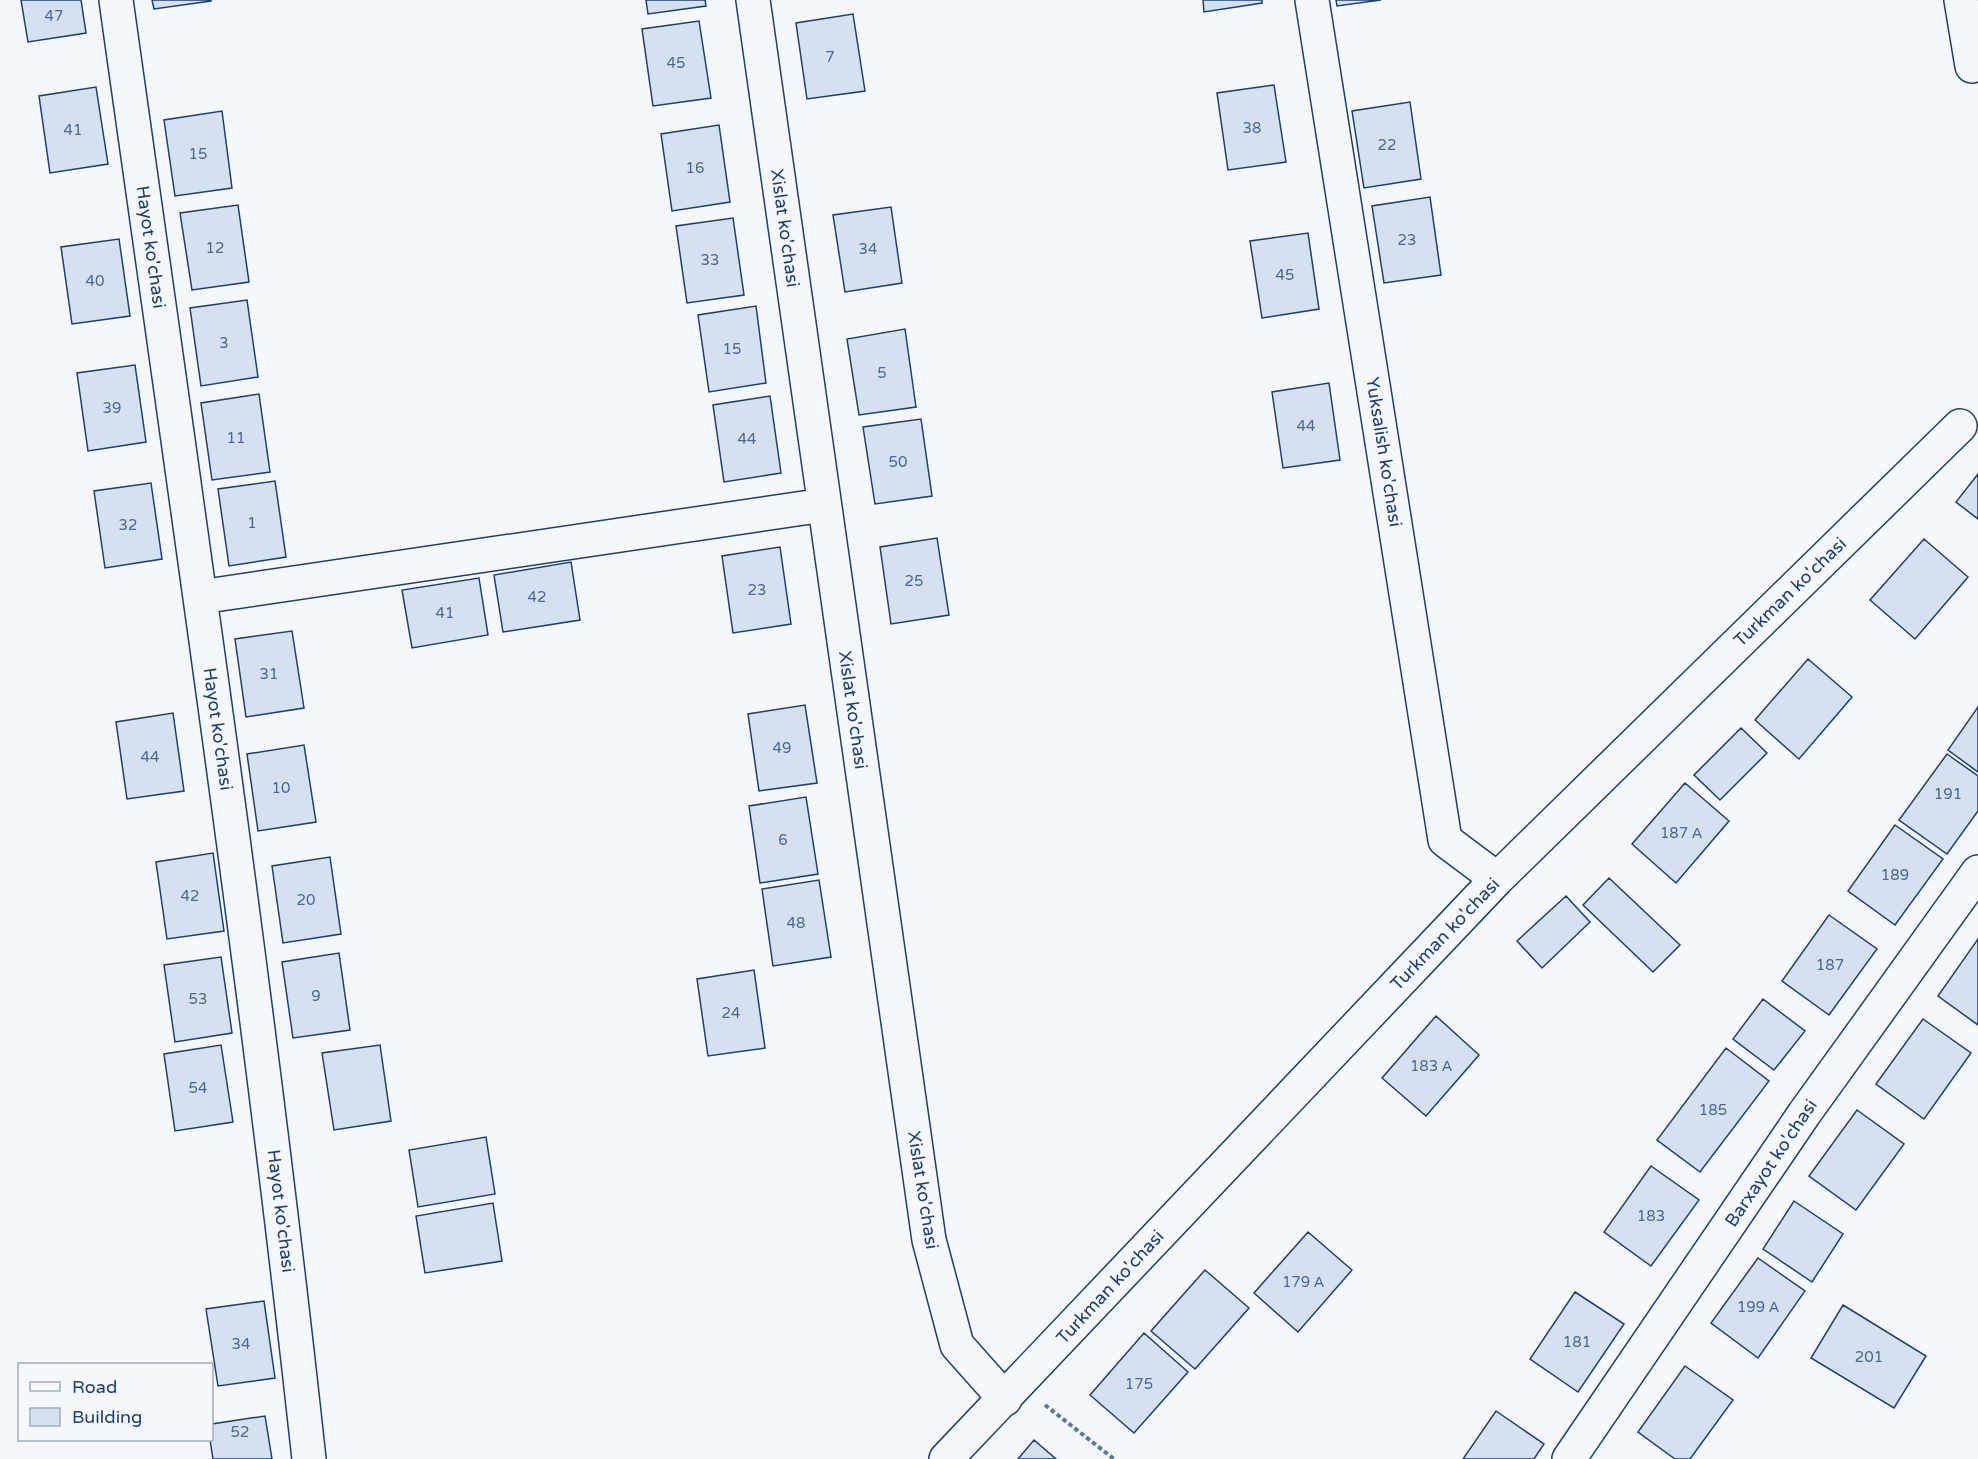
<svg xmlns="http://www.w3.org/2000/svg" width="1978" height="1459" viewBox="0 0 1978 1459" font-family="'Varela Round',sans-serif">
<style>
.building{fill:#d5e0f0;stroke:#1d3f73;stroke-width:1.5}
.lines{fill:none;stroke-linecap:round;stroke-linejoin:round}
.minor-casing{stroke:#1d3f73;stroke-width:36}
.path{stroke:#5e769c;stroke-width:4;stroke-dasharray:4.5 3;stroke-linecap:butt}
.minor{stroke:#f4f7fb;stroke-width:33}
.labels{text-anchor:middle;stroke-width:4.5;stroke-linejoin:round;paint-order:stroke}
.number-label{font-size:15px;fill:#4b6792}
.street-label{font-size:18px;fill:#1d3f73;stroke:#f4f7fb}
</style>
<rect width="100%" height="100%" fill="#f4f7fb"/>
<path class="building" d="M21,0h60l5,33 -58,9z
M152,0h59v1l-57,8z
M646,0h59l1,6 -58,8z
M1203,0h59v3l-58,9z
M1336,0h45l-44,6z
M853,14l12,77 -58,8 -11,-76z
M699,21l12,77 -58,8 -11,-77z
M1274,85l12,77 -58,8 -11,-77z
M96,87l12,77 -58,9 -11,-77z
M1410,102l11,77 -57,9 -12,-77z
M222,111l10,77 -57,8 -11,-76z
M719,125l11,77 -58,9 -11,-77z
M1430,197l11,78 -57,8 -12,-77z
M238,205l11,77 -57,8 -12,-77z
M891,207l11,76 -57,9 -12,-77z
M733,218l11,77 -57,8 -11,-77z
M1308,233l11,76 -57,9 -12,-77z
M119,239l11,77 -58,8 -11,-77z
M247,300l11,77 -57,9 -11,-78z
M756,306l10,77 -57,9 -11,-77z
M905,329l11,78 -57,8 -12,-76z
M135,365l11,77 -58,9 -11,-78z
M1329,383l11,77 -57,8 -11,-76z
M259,394l11,78 -58,8 -11,-77z
M770,396l11,77 -57,9 -11,-77z
M921,419l11,77 -57,8 -12,-77z
M1978,474v45l-22,-17z
M275,481l11,76 -57,9 -11,-77z
M151,483l11,76 -57,9 -11,-77z
M937,538l12,77 -58,9 -11,-77z
M1924,539l44,38 -53,62 -45,-39z
M780,547l11,77 -58,9 -11,-77z
M571,562l9,58 -77,12 -9,-57z
M479,578l9,57 -76,13 -10,-58z
M292,631l12,77 -58,9 -11,-78z
M1808,659l44,38 -53,62 -44,-39z
M805,705l12,78 -58,8 -11,-77z
M1978,707v65l-30,-22z
M173,713l11,78 -57,8 -11,-77z
M1741,728l26,25 -47,47 -26,-25z
M304,745l12,77 -58,9 -11,-77z
M1947,754l31,22v35l-31,43 -48,-34z
M1685,783l44,38 -53,62 -44,-39z
M806,797l12,77 -58,9 -11,-77z
M1895,825l48,34 -48,66 -47,-34z
M213,853l11,78 -57,8 -11,-77z
M330,857l11,77 -58,9 -11,-77z
M1609,878l71,67 -27,27 -70,-67z
M819,880l12,77 -58,9 -11,-77z
M1566,896l24,26 -48,46 -25,-27z
M1829,915l48,34 -48,66 -47,-34z
M1978,939v86l-40,-29z
M339,953l11,77 -57,8 -11,-76z
M221,957l11,76 -57,9 -11,-77z
M754,970l11,78 -57,8 -11,-77z
M1763,999l42,32 -31,39 -41,-31z
M1436,1016l43,39 -53,61 -44,-38z
M1923,1019l48,34 -47,66 -48,-35z
M221,1045l12,77 -58,9 -11,-77z
M380,1045l11,76 -57,9 -12,-77z
M1726,1048l43,33 -69,91 -43,-32z
M1857,1110l47,34 -48,66 -47,-34z
M486,1137l9,57 -77,13 -9,-57z
M1651,1166l48,34 -48,66 -47,-34z
M1794,1201l49,33 -31,48 -49,-33z
M493,1203l9,58 -77,12 -9,-57z
M1308,1232l44,38 -54,62 -44,-39z
M1758,1258l47,33 -47,67 -47,-35z
M1205,1270l44,38 -54,61 -44,-38z
M1575,1292l49,32 -46,68 -48,-33z
M264,1301l11,77 -57,8 -12,-77z
M1843,1305l83,51 -32,52 -83,-50z
M1144,1333l44,39 -54,61 -44,-38z
M1685,1366l48,34 -43,59h-15l-37,-27z
M1496,1411l48,33 -10,15h-71z
M265,1416l7,43h-59l-3,-19 2,-16z
M1034,1440l22,19h-38z"/>
<g class="lines">
<g class="minor-casing">
<path id="minor" d="M116,0c68,486 140,971 193,1459
M753,0l176,1240 28,105 48,54
M1312,0l133,840 52,39
M1961,0l11,66
M200,597l624,-92
M946,1459l551,-580 463,-453
M1569,1459l235,-345 174,-242"/>
</g>
<path class="path" d="M1045,1405l69,54"/>
<use href="#minor" class="minor"/>
</g>
<g class="labels">
<g class="number-label">
<text x="54" y="21">47</text>
<text x="830" y="62">7</text>
<text x="676" y="68">45</text>
<text x="1252" y="133">38</text>
<text x="73" y="135">41</text>
<text x="1387" y="150">22</text>
<text x="198" y="159">15</text>
<text x="695" y="173">16</text>
<text x="1407" y="245">23</text>
<text x="215" y="253">12</text>
<text x="868" y="254">34</text>
<text x="710" y="265">33</text>
<text x="1285" y="280">45</text>
<text x="95" y="286">40</text>
<text x="224" y="348">3</text>
<text x="732" y="354">15</text>
<text x="882" y="378">5</text>
<text x="112" y="413">39</text>
<text x="1306" y="431">44</text>
<text x="236" y="443">11</text>
<text x="747" y="444">44</text>
<text x="898" y="467">50</text>
<text x="252" y="528">1</text>
<text x="128" y="530">32</text>
<text x="914" y="586">25</text>
<text x="757" y="595">23</text>
<text x="537" y="602">42</text>
<text x="445" y="618">41</text>
<text x="269" y="679">31</text>
<text x="782" y="753">49</text>
<text x="150" y="762">44</text>
<text x="281" y="793">10</text>
<text x="1948" y="799">191</text>
<text x="1681" y="838">187 А</text>
<text x="783" y="845">6</text>
<text x="1895" y="880">189</text>
<text x="190" y="901">42</text>
<text x="306" y="905">20</text>
<text x="796" y="928">48</text>
<text x="1830" y="970">187</text>
<text x="316" y="1001">9</text>
<text x="198" y="1004">53</text>
<text x="731" y="1018">24</text>
<text x="1431" y="1071">183 А</text>
<text x="198" y="1093">54</text>
<text x="1713" y="1115">185</text>
<text x="1651" y="1221">183</text>
<text x="1303" y="1287">179 А</text>
<text x="1758" y="1312">199 А</text>
<text x="1577" y="1347">181</text>
<text x="241" y="1349">34</text>
<text x="1869" y="1362">201</text>
<text x="1139" y="1389">175</text>
<text x="240" y="1437">52</text>
</g>
<g class="street-label">
<text transform="translate(785 228) rotate(82)" y="6">Xislat ko'chasi</text>
<text transform="translate(151 247) rotate(82)" y="6">Hayot ko'chasi</text>
<text transform="translate(1384 452) rotate(81)" y="6">Yuksalish ko'chasi</text>
<text transform="translate(1790 592) rotate(-44)" y="6">Turkman ko'chasi</text>
<text transform="translate(853 710) rotate(82)" y="6">Xislat ko'chasi</text>
<text transform="translate(218 729) rotate(82)" y="6">Hayot ko'chasi</text>
<text transform="translate(1445 934) rotate(-46)" y="6">Turkman ko'chasi</text>
<text transform="translate(1771 1163) rotate(-56)" y="6">Barxayot ko'chasi</text>
<text transform="translate(923 1190) rotate(81)" y="6">Xislat ko'chasi</text>
<text transform="translate(281 1211) rotate(83)" y="6">Hayot ko'chasi</text>
<text transform="translate(1110 1287) rotate(-47)" y="6">Turkman ko'chasi</text>
</g>
</g>
<rect x="18" y="1363" width="195" height="78" fill="#f4f7fb" stroke="#9eadc5" stroke-width="1.5"/>
<rect x="30" y="1382" width="30" height="9" fill="#f4f7fb" stroke="#9eadc5" stroke-width="1.5"/>
<text x="72" y="1393" font-size="18" fill="#1d3f73">Road</text>
<rect x="30" y="1408" width="30" height="18" fill="#d5e0f0" stroke="#9eadc5" stroke-width="1.5"/>
<text x="72" y="1423" font-size="18" fill="#1d3f73">Building</text>
</svg>
